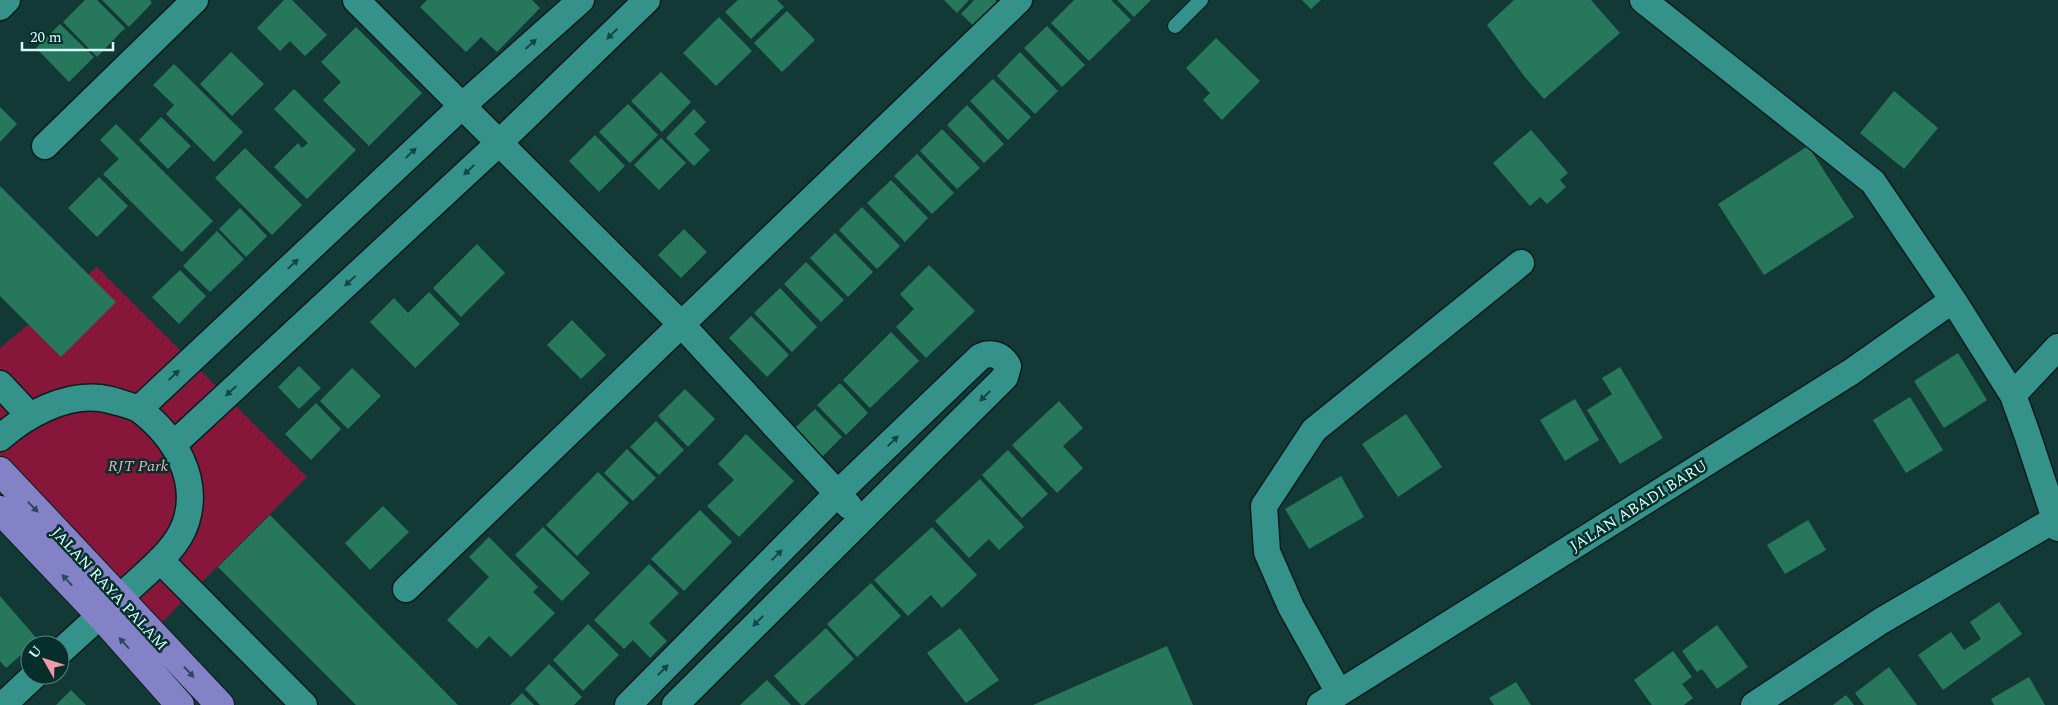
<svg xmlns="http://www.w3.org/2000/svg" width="2058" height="705" viewBox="0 0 2058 705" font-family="Spectral,serif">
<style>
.green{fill:#87163b}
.building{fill:#27775d}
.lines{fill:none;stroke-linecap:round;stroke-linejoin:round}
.lane-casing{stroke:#0d1d1c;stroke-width:16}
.street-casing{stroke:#0d1d1c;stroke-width:29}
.primary-casing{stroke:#0d1d1c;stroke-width:30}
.lane{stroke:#35928b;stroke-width:14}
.street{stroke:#35928b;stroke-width:26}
.primary{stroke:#8482c6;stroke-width:28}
.oneway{fill:#124844}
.oneway2{fill:#2c485a}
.labels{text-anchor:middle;stroke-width:5;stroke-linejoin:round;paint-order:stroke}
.park-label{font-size:16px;font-style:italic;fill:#ecadb7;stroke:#062f2c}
.street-label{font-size:16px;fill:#d4fffa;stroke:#062f2c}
</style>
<rect width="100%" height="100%" fill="#133936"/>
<path class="green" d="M97,267l210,210 -161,161 -146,-159v-131z"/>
<path class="building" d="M85,0h12l28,28 -28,29 -34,-35z
M102,0h48l2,3 -23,24z
M284,0h8l35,35 -22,21 -15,-15 -10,10 -23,-23z
M427,0h105l8,8 -43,44 -16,-15 -15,15 -46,-45z
M738,0h39l7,7 -33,32 -26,-27z
M944,0h25l-12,13z
M974,0h21l5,4 -24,24 -15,-14z
M1074,0h37l20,20 -42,41 -38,-38z
M1117,0h34l-17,17z
M1302,0h19l-10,9z
M1514,0h77l29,33 -76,66 -20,-23 -37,-51z
M787,11l28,29 -33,32 -28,-29z
M719,17l33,34 -36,35 -33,-33z
M60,24l34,33 -25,25 -33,-34z
M1047,26l38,39 -23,22 -38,-39z
M356,27l66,66 -53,53 -46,-46 18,-18 -20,-20z
M1216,38l44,43 -38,39 -19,-20 7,-7 -24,-25z
M231,52l33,32 -32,32 -32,-32z
M1020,52l38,39 -23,23 -38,-38z
M174,64l69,68 -29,30 -48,-48 8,-9 -21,-20z
M661,72l30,30 -29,30 -31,-31z
M993,79l38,38 -23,23 -38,-39z
M294,89l62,61 -49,49 -33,-32 24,-24 4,5 6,-5 -34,-34z
M1894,91l44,37 -34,41 -44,-36z
M628,104l30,31 -28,28 -31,-31z
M967,105l37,39 -20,19 -37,-38z
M0,107l17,17 -17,18z
M694,109l12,13 -12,12 16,16 -16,16 -28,-28z
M161,117l30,29 -23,23 -29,-29z
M116,124l97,97 -31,31 -79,-78 16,-15 -19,-19z
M942,129l38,39 -23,21 -37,-38z
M1531,130l37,43 -8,7 6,7 -19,17 -7,-7 -10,9 -37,-43z
M595,135l30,31 -26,26 -30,-31z
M661,138l25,25 -27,27 -25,-25z
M1808,146l46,71 -90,58 -46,-71z
M245,148l57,57 -30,30 -57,-57z
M917,154l37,39 -22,21 -38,-38z
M99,177l29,29 -31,31 -29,-29z
M891,180l37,38 -23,24 -38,-39z
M0,186l116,116 -55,55 -61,-61z
M862,207l38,39 -23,23 -38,-39z
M240,208l27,28 -21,21 -27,-28z
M684,229l23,23 -26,26 -23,-23z
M217,231l27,28 -34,33 -27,-26z
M835,233l38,39 -25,25 -38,-39z
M477,244l28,29 -44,44 -28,-29z
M806,262l38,38 -23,22 -37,-38z
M929,265l46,46 -49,47 -30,-31 18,-18 -14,-15z
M180,270l26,26 -27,28 -27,-27z
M780,288l37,39 -25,25 -38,-39z
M429,292l31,32 -45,44 -45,-46 24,-24 14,15z
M751,316l38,39 -22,22 -38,-39z
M572,320l34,35 -25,24 -34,-34z
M891,332l28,29 -49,47 -27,-28z
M1958,353l29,47 -43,28 -30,-47z
M299,366l22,22 -22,21 -21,-22z
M1620,367l43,71 -43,26 -33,-54 25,-16 -10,-16z
M352,368l29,28 -33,33 -28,-28z
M840,383l28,30 -22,22 -29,-30z
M685,389l30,30 -27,28 -30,-31z
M1910,397l33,53 -37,23 -33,-53z
M1575,399l24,41 -34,21 -25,-41z
M1059,401l24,27 -20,18 20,22 -26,25 -45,-48z
M316,403l25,26 -30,31 -26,-26z
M815,409l27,28 -20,20 -27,-29z
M1406,414l36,53 -44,30 -36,-53z
M656,421l28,29 -25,25 -29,-28z
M746,434l48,47 -55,56 -32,-31 27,-26 -16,-16z
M627,449l29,29 -23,23 -29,-28z
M1008,450l40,44 -26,24 -40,-43z
M598,472l31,31 -52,53 -31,-31z
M1341,476l23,41 -55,32 -24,-40z
M980,479l44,48 -25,23 -10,-11 -20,19 -34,-37z
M383,506l26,26 -39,38 -25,-27z
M700,510l32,32 -48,49 -33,-32z
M270,515l188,190h-102l-138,-138z
M1808,520l18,30 -41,24 -18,-29z
M543,527l47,46 -28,28 -47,-46z
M932,527l45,48 -35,33 -11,-13 -23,21 -34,-36z
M489,537l49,50 -5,5 22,21 -44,44 -22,-21 -12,13 -30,-29 42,-43 -20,-20z
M649,564l30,29 -30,30 18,18 -17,17 -17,-18 -9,9 -30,-29z
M871,583l30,33 -44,41 -30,-33z
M0,596l38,44 -8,5v2l-24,21 -6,-7z
M1999,602l23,32 -79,56 -25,-35 33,-23 13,18 17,-11 -11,-17z
M588,624l31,31 -36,36 -30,-31z
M1717,625l31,42 -31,22 -15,-20 -5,3 -15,-21z
M826,628l28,31 -50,46h-3l-27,-29z
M960,628l39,52 -33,23 -39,-50z
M1167,646l26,59h-160z
M1673,651l19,26 -10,7 11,14 -9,7h-32l-18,-25z
M549,664l33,33 -8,8h-34l-15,-16z
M1889,667l28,38h-53l-9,-12z
M2029,677l16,28h-51l-3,-6z
M767,680l24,25h-51z
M1516,682l15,23h-37l-5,-7z
M71,690l15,15h-30z
M522,693l12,12h-24z
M1846,695l8,10h-21z"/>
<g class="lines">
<g class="lane-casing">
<path id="lane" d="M1175,26l26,-26"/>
</g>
<g class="street-casing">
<path id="street" d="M356,0l326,325 167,181
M1643,0l230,182 80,118 60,95 14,39 31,94
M0,7l7,-7
M45,146l150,-146
M0,384l29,31
M2013,395l45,-48
M139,409l323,-303 119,-106
M0,438c26,-23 64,-44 100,-40 8,1 34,8 40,12 34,26 60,68 46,112 -9,28 -38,49 -59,69 -22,20 -45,41 -67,61
M174,444l326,-302 147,-142
M160,560l144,145
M406,589l613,-589
M1339,693l-48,-86 -24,-55 -3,-46 50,-76 207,-167
M3,705l32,-30
M628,705l210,-212 142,-136c11,-6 22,-2 28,9l-3,11 -330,328
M1320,705l531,-333 102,-72
M1754,705l127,-84 173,-101"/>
</g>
<g class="primary-casing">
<path id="primary" d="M0,471l220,234
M0,510l100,105 80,90"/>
</g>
<use href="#lane" class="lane"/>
<use href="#street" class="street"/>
<use href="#primary" class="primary"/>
</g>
<defs><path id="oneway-solid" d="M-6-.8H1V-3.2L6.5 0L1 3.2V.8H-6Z" transform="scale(1.25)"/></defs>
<g class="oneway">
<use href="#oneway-solid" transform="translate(612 34) rotate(136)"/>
<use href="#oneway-solid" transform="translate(531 44) rotate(-42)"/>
<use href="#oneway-solid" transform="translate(411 153) rotate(-43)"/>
<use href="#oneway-solid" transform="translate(469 170) rotate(137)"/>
<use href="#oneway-solid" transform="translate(293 264) rotate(-43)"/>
<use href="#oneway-solid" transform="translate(350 281) rotate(137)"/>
<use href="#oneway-solid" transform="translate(174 375) rotate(-43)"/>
<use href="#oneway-solid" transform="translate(231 391) rotate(137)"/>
<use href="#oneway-solid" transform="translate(985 396) rotate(135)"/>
<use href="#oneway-solid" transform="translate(893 441) rotate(-44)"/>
<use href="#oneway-solid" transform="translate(777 555) rotate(-45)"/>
<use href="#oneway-solid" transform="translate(758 621) rotate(135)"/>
<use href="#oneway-solid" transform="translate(663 670) rotate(-45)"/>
</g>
<g class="oneway2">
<use href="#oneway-solid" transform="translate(33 507) rotate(46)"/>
<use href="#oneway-solid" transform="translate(67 580) rotate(-133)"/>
<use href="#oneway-solid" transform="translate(124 643) rotate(-132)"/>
<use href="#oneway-solid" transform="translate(189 672) rotate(47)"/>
</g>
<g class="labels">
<g class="park-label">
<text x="138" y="471">RJT Park</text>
</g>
<g class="street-label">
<text transform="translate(1638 505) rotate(-32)" y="6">JALAN ABADI BARU</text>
<text transform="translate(110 588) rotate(47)" y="6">JALAN RAYA PALAM</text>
</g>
</g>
<g transform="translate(45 660) rotate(309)"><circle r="24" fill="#062f2c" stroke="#58827e"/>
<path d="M0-4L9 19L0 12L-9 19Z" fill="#f39aaa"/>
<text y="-8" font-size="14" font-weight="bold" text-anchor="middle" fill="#d4fffa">U</text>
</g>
<path d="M22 42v8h91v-8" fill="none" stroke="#d4fffa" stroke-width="2.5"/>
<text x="30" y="42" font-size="15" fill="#d4fffa" stroke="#062f2c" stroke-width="4" paint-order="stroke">20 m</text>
</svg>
